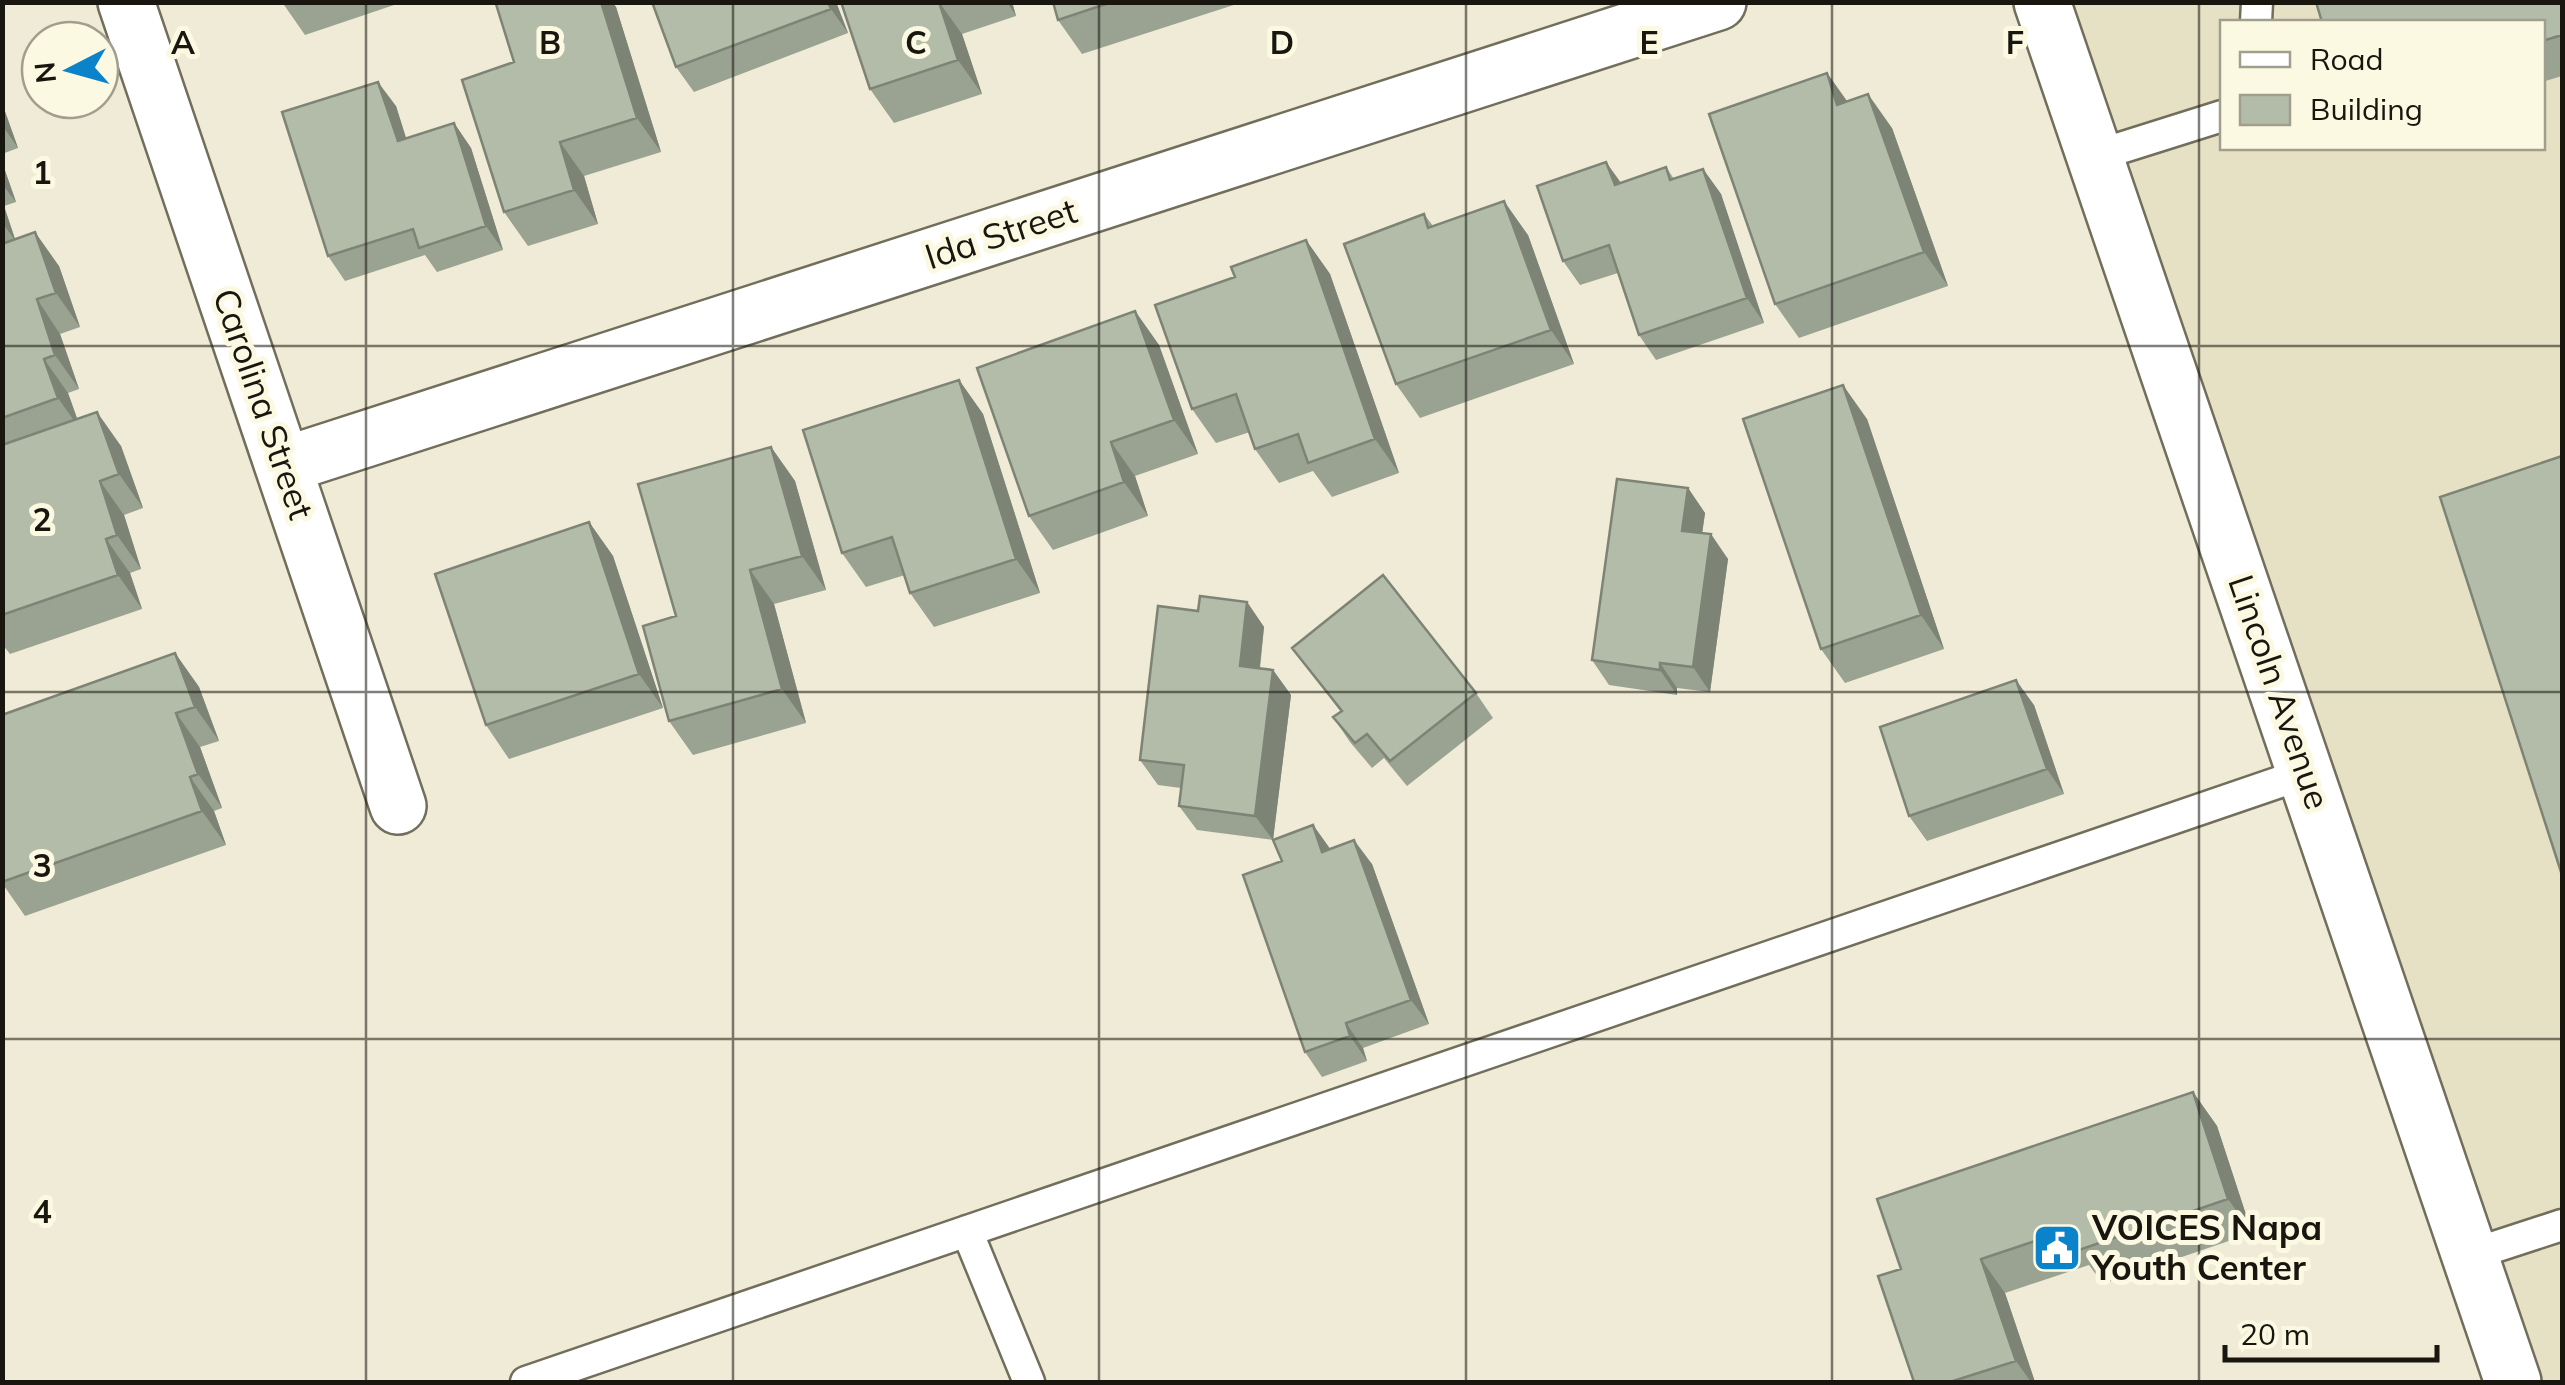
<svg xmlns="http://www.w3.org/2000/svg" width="2565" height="1385" viewBox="0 0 2565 1385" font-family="Mulish,sans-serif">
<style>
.built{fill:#e6e1c4;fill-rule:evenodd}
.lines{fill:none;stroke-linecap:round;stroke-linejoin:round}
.lane-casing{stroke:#726e5c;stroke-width:35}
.street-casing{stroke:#726e5c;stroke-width:60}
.secondary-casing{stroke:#726e5c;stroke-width:60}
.lane{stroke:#fff;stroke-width:30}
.street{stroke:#fff;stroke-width:55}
.secondary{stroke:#fff;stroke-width:55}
.wall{fill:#9aa291}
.shaded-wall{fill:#7d8476}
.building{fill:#b3bca9;stroke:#7d8476;stroke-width:2.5}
.grid{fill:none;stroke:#18160f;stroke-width:2.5;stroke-opacity:0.55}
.labels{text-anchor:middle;stroke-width:10;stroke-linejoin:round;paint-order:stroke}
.street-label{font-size:35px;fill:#18160f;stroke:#fcf9e3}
.poi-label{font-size:35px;font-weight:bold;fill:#18160f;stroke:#fcf9e3;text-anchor:start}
.grid-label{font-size:32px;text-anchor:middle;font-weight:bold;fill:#18160f;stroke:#fcf9e3;stroke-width:10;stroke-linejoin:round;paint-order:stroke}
</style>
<rect width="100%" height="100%" fill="#efebd6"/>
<path class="built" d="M2042,3h520v1379h-49zM2222,22h320v126h-320z"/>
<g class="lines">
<g class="lane-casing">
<path id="lane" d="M2256,22l1,-20
M2095,156l127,-40
M967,1231l62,151
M2470,1255l92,-30
M526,1382l1780,-609"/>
</g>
<g class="street-casing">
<path id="street" d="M126,2l272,804
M285,465l1433,-463"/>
</g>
<g class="secondary-casing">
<path id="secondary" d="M2042,2l471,1380"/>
</g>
<use href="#lane" class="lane"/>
<use href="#street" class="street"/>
<use href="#secondary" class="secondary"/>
</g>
<path class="wall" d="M282,2h121l-98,33z
M501,2h111l4,5 45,145 -77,24 14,48 -70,22 -24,-34 10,-150z
M652,2h184l12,31 -154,59 -18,-25z
M841,2h171l4,14 -54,18 20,60 -88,29 -24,-34z
M1053,2h190l-161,52 -24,-34z
M2562,2v74l-20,6v-60z
M1827,73l20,28 45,27 56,158 -149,52 -24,-34z
M2,103l16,45 -16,6z
M396,106l10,33 48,-16 17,25 32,102 -66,22 -12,-17 -80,26 -17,-25z
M2,162l14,40 -12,4 11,33 44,27 21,61 -20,7 19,55 -11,4 9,26 44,27 22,62 -19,7 17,54 -11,4 12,36 -132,45 -8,-10z
M1666,167l8,12 29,-10 18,25 43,129 -108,37 -17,-25 -21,-62 -38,12 -17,-24 58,-78z
M1424,214l9,12 95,9 46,129 -154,54 -24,-34z
M1306,240l24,34 69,199 -67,24 -19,-26 -34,12 -24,-34 -5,-17 -34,11 -24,-34 43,-132z
M1135,311l24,34 39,109 -63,22 13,40 -95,34 -24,-34z
M959,380l24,34 57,179 -106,34 -24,-34 -5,-18 -39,12 -24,-34z
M1867,419l77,230 -99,34 -24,-34z
M771,447l24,34 31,109 -52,14 32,119 -113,32 -24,-34 7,-105z
M1688,488l17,25 -3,20 26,26 -18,133 -33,-4v7l-68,-10 -17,-25z
M589,522l24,34 50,152 -154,51 -23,-34z
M1247,602l17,25 -4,42 13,1 18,25 -18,145 -76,-10 -18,-24 2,-18 -23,-3 -18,-25 58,-149z
M1292,648l184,45 17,25 -86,68 -23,-28 -12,10 -22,-26 -17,-25 8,-5z
M175,653l24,34 20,54 -19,6 22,61 -8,3 12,34 -201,71 -23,-33v-168z
M2034,705l30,89 -137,47 -18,-25z
M1313,825l17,24 42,15 57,160 -66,24 4,13 -45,16 -17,-25 -23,-191z
M2193,1092l24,34 35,107 -149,51 -14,-19 -84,28 30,89h-121l-13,-113z"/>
<path class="shaded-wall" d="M601,2h11l4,5 45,145 -24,-34z
M828,2h8l12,31 -17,-24z
M939,2l23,32 20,60 -24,-34z
M1007,2h5l4,14z
M1827,73l24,34 -14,-2z
M378,82l18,24 19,60 -17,-25z
M1868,94l24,34 56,158 -24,-34z
M2,103l16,45 -16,-23z
M454,123l17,25 32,102 -17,-24z
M560,142l24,34 14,48 -24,-34z
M2,162l14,40 -14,-18z
M1606,162l18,25 -9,-2z
M1703,169l18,25 43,129 -17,-25z
M1504,201l24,34 46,129 -23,-34z
M2,204l2,2 12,36 -14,-20z
M35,232l24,34 21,61 -24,-34z
M1306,240l24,34 69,199 -24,-34z
M37,299l23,35 19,55 -24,-34z
M1135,311l24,34 39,109 -24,-34z
M44,359l24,34 14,39 -24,-34z
M959,380l24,34 57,179 -24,-34z
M1843,385l24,34 77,230 -23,-34z
M97,412l24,34 22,62 -24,-34z
M1111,442l24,34 13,40 -24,-34z
M771,447l24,34 31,109 -24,-34z
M100,481l24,34 17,54 -24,-34z
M1688,488l17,25 -6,43 -17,-25z
M589,522l24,34 50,152 -24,-34z
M1711,534l17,25 -18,133 -17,-25z
M106,539l24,34 12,36 -24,-34z
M750,570l24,34 32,119 -24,-34z
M1247,602l17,25 -7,64 -17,-25z
M175,653l24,34 20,54 -24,-34z
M1660,663l17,25v7l-17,-25z
M1273,670l18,25 -18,145 -18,-24z
M2016,680l18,25 30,89 -17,-25z
M176,713l24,34 22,61 -24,-34z
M190,777l24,34 12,34 -24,-34z
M1313,825l18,25 -9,2z
M1354,840l18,24 57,160 -18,-24z
M1346,1023l17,25 4,13 -17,-25z
M2193,1092l24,34 35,107 -24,-34z
M1981,1259l24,34 30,89h-4l-15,-21z"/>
<path class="building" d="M501,2h100l36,116 -77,24 14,48 -70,22 -42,-132 52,-18 -18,-58z
M652,2h176l3,7 -155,58z
M841,2h98l19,58 -88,29z
M1053,2h59l-54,18z
M2316,2h246v33l-20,6v-19h-220z
M1827,73l10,32 31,-11 56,158 -149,52 -66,-190z
M378,82l20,59 56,-18 32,103 -67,22 -6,-19 -85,27 -46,-144z
M1606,162l9,23 51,-18 4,13 33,-11 44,129 -108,37 -30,-90 -46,16 -26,-75z
M1504,201l47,129 -155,54 -52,-140 80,-30 4,14z
M35,232l21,61 -19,6 18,56 -11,4 14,39 -56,20v-174z
M1306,240l69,199 -67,24 -10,-29 -43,15 -19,-55 -44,15 -37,-104 80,-28 -4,-10z
M1135,311l39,109 -63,22 13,40 -95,34 -52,-148z
M959,380l57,179 -106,34 -18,-56 -50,16 -39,-123z
M1843,385l78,230 -100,34 -78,-230z
M97,412l22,62 -19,7 17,54 -11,4 12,36 -116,40v-170z
M771,447l31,109 -52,14 32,119 -113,32 -26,-95 33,-10 -38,-132z
M2562,456v419l-122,-378z
M1617,479l71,9 -6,43 29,3 -18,133 -33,-4v7l-68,-10z
M589,522l50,152 -153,51 -51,-151z
M1383,575l93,118 -86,68 -23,-27 -12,9 -22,-26 9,-6 -50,-63z
M1200,596l47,6 -7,64 33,4 -18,146 -76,-10 5,-41 -44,-5 18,-154 40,5z
M175,653l20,54 -19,6 22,61 -8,3 12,34 -200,71v-167z
M2016,680l31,89 -138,47 -29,-89z
M1313,825l9,27 32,-12 57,160 -65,23 4,13 -45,16 -62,-177 39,-14 -9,-21z
M2193,1092l35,107 -149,51 -8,-21 -90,30 35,102 -66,21h-36l-36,-106 23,-7 -24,-70z"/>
<path class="grid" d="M366,2v1380M733,2v1380M1099,2v1380M1466,2v1380M1832,2v1380M2199,2v1380M2,346h2560M2,692h2560M2,1039h2560"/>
<defs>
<g id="civic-square" transform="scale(2.5)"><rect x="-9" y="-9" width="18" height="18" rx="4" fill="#0b83cb" stroke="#fcf9e3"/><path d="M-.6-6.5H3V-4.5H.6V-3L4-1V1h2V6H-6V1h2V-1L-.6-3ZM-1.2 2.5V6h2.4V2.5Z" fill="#fff"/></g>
</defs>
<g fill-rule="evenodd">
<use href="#civic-square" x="2057" y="1248"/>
</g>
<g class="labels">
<g class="street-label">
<text transform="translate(1001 234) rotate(-18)" y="12">Ida Street</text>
<text transform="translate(263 404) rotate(71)" y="12">Carolina Street</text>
<text transform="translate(2279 692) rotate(71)" y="12">Lincoln Avenue</text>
</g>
<g class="poi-label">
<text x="2092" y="1240">VOICES Napa<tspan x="2092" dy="40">Youth Center</tspan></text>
</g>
</g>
<g class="grid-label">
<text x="183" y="54">A</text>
<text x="550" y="54">B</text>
<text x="916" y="54">C</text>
<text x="1282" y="54">D</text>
<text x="1649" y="54">E</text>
<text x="2015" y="54">F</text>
<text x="42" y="184">1</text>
<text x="42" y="531">2</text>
<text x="42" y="877">3</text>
<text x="42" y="1223">4</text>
</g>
<rect width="2565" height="1385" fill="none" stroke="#18160f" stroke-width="10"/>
<rect x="2220" y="20" width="325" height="130" fill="#fcf9e3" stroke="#a19e8e" stroke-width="2.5"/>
<rect x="2240" y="52" width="50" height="15" fill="#ffffff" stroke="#a19e8e" stroke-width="2.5"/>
<text x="2310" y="70" font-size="30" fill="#18160f">Road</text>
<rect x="2240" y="95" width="50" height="30" fill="#b3bca9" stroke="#a19e8e" stroke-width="2.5"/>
<text x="2310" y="120" font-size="30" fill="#18160f">Building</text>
<g transform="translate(70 70) rotate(264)"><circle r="48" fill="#fcf9e3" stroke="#a19e8e" stroke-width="2.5"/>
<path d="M0-8L18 38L0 25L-18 38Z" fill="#0b83cb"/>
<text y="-15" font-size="28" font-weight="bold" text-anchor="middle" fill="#18160f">N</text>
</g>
<path d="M2225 1345v15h212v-15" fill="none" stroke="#18160f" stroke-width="5"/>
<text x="2240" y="1345" font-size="30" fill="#18160f" stroke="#fcf9e3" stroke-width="8" paint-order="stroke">20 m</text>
</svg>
